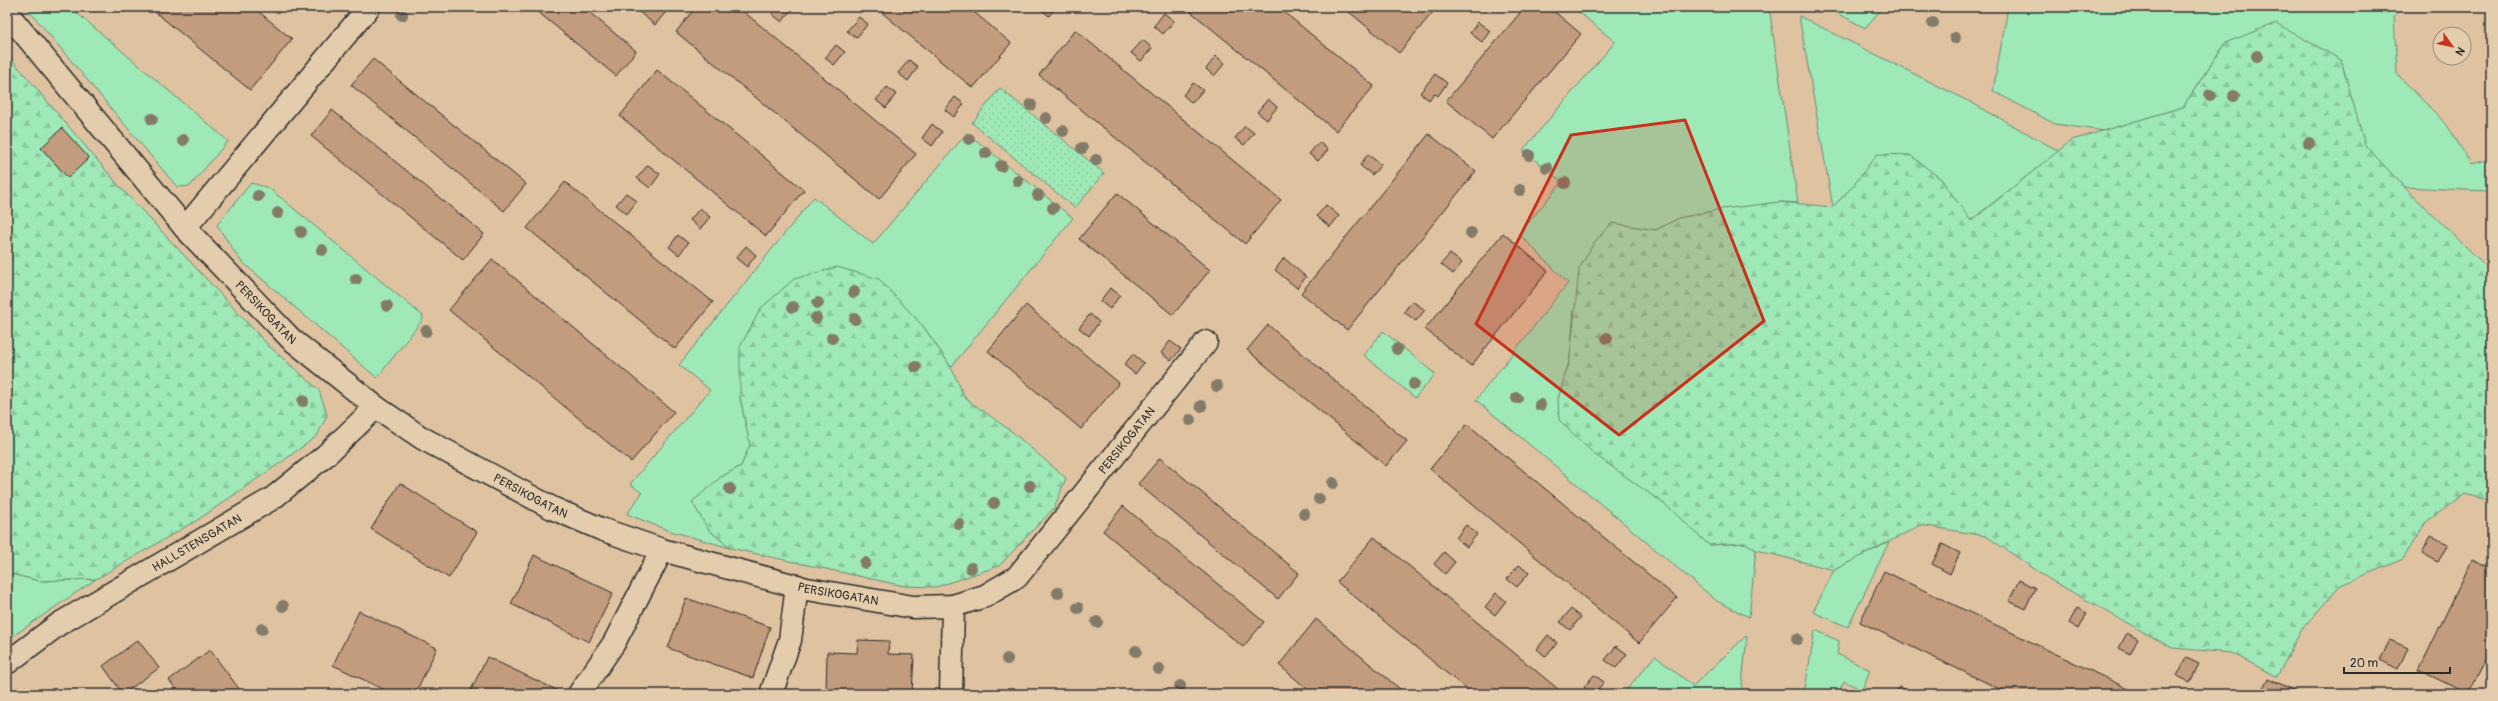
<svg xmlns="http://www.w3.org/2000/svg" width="2498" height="701" viewBox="0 0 2498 701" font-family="Pangolin,sans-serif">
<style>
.green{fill:#9fe9b8;stroke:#658a72}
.forest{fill:url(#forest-firs);stroke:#658a72}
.park{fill:url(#park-dots);stroke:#658a72}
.building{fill:#c29c7d;stroke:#2b2b2b}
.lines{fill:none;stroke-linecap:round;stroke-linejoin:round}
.minor-casing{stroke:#2b2b2b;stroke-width:25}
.minor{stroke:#e3cdac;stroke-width:22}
.tree{fill:#837a68}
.marked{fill:#c8321e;fill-opacity:0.2;stroke:#c8321e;stroke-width:3;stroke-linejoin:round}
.labels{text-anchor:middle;stroke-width:4;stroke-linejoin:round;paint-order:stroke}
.street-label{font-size:12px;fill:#2b2b2b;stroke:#e3cdac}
</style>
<defs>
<pattern id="forest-firs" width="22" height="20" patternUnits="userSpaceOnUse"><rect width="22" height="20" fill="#9fe9b8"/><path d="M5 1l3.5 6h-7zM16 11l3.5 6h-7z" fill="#89c89e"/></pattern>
<pattern id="park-dots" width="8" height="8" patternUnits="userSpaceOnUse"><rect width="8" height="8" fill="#9fe9b8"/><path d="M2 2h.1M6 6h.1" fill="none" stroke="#89c89e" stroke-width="1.8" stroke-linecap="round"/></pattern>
</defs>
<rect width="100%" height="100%" fill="#dfc3a1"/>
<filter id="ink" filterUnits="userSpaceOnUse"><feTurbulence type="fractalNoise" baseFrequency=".025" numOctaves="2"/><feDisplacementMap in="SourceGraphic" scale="8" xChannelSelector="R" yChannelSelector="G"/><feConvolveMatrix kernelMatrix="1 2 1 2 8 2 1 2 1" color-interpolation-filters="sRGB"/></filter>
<g filter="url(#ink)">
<path class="green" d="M26,7h44l158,134 -38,45 -13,1z
M1573,7h196l29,196 -18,-1 -101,16 -23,12 -44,-6 -38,86 -4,49 -12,40 151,146 37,-2 10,7 -7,67 -32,-16 -241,-201 92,-117 -49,-49 43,-52 -39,-32 92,-108z
M1826,7h57l-18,21z
M2008,7h394l-8,10 3,57 50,51 24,39 20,-5v38l-5,-6 -82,-4 -40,-42 -23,-85 -116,-17 -42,64 -79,24 -49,-7 -62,-33z
M1799,16l173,87 87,48 -89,70 -29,-42 -88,7 -20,21z
M967,133l106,85 -122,149 -28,-41 -183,71 10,48 -9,21 -20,11 -13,52 22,19 -63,-18 -40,-16 15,-21 -12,-9 80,-94 -31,-25 135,-168 59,47z
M251,183l18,5 154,128v3l-46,59 -137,-118 -23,-35z
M1383,331l52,43 -20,24 -51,-43z
M1889,542l-41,85 -35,-15 21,-42z
M7,573l33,8 56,-2 -89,61z
M1815,630l24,11 -2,13 33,16 -8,20 -18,-9 -6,13h-34z
M1747,635l-6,59h-118l32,-38 38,30z"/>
<path class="forest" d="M2276,23l65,37 24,85 39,42 87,84v230l-26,-7 -39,28 -23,37 -62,26 -40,45 -24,47 -45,-24 -60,-5 -123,-69 -63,-43 -65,-11 -87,45 -78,-20 -10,-7 -37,2 -42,-39 -73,-52 -35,-34 -1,-21 12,-40 9,-90 16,-28 17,-18 44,7 23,-12 43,-9 58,-7 53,5 20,-21 24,-32 33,1 31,24 30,42 101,-81 111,-33 42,-64z
M7,54l113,133 150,160 49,43 8,25 -10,21 -34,25 -84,58 -103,60 -56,2 -33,-8z
M837,267l42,12 44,47 28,41 14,31 46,33 55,47 -12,30 -55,58 -63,21 -32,-1 -174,-38 -22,-19 -16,-27 29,-25 20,-11 9,-21 -10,-48v-50l21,-39 33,-29z"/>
<path class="park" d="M1000,88l104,85 -29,35 -103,-85z"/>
<path class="building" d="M149,7h104l39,32 -42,51z
M532,7h51l53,44 -20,25z
M633,7h37l-15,18z
M696,7h42l178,147 -37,45 -203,-167z
M778,7l14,2 -10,13 -10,-8z
M875,7h93l43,36 -38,45z
M1038,7h18l-7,9z
M1185,7h93l96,79 -38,45z
M1343,7h94l-38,46z
M1525,7h24l32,27 -89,105 -46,-38z
M1164,13l10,8 -11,13 -9,-8z
M859,17l9,7 -12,14 -9,-7z
M1478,22l12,9 -8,11 -12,-9z
M1075,30l206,170 -36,44 -206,-169z
M1143,40l9,8 -11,13 -10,-8z
M836,45l9,7 -11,13 -9,-7z
M1216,56l9,7 -11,13 -8,-7z
M373,59l153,125 -22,27 -153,-126z
M909,60l9,7 -10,14 -10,-8z
M657,70l147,120 -38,46 -146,-120z
M1435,74l12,9 -9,13 -4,-3 -5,7 -9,-7z
M1193,83l10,7 -11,13 -9,-8z
M887,87l9,7 -10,14 -10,-8z
M955,97l9,7 -10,13 -9,-7z
M1268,99l9,8 -10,13 -10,-8z
M332,110l152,124 -21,26 -152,-124z
M932,124l10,8 -10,14 -10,-8z
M1245,126l9,7 -10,12 -9,-7z
M62,128l27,30 -21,20 -27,-30z
M1429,134l47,37 -129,159 -46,-37z
M1319,142l9,8 -10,11 -9,-7z
M1368,154l13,11 -9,10 -12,-10z
M648,165l12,9 -10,14 -13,-10z
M565,182l148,120 -38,47 -148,-121z
M626,193l11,8 -10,13 -11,-9z
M1117,193l93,77 -37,45 -94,-76z
M1326,205l13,11 -9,11 -13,-11z
M700,208l10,9 -10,12 -10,-9z
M1503,233l45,38 -77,95 -46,-37z
M678,235l10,8 -9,12 -10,-8z
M746,246l10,9 -9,12 -11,-9z
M1450,254l12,9 -9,11 -12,-10z
M1284,258l22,19 -9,11 -22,-18z
M492,259l182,153 -43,50 -182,-152z
M1110,288l10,7 -10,14 -10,-8z
M1412,301l13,9 -9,11 -12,-9z
M1026,305l93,78 -38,46 -93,-78z
M1090,314l9,8 -10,14 -10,-8z
M1268,325l139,116 -21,25 -139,-116z
M1170,341l11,8 -10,12 -10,-8z
M1133,354l11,9 -9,11 -11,-9z
M1467,424l210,174 -38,45 -209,-174z
M1160,458l139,115 -21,26 -140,-115z
M400,483l77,49 -28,46 -78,-49z
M1123,506l141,116 -21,25 -140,-116z
M1466,525l11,9 -10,13 -11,-9z
M2431,536l17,8 -10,18 -16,-9z
M1374,537l190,157h-92l-135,-112z
M1942,544l18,9 -10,21 -18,-10z
M1444,552l11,10 -10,12 -11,-10z
M534,555l79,38 -24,49 -78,-38z
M2472,560l19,9v80l-23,45 -49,-24z
M1519,565l10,8 -12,14 -10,-8z
M1884,571l255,123h-129l-150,-72z
M2019,580l16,8 -10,21 -16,-8z
M1496,593l10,8 -11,14 -10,-8z
M686,598l84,29 -17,51 -85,-30z
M2077,608l10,5 -8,16 -10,-6z
M1571,609l10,8 -11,13 -10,-8z
M359,611l78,37 -22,46h-22l-60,-29z
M1316,619l90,75h-93l-34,-29z
M2127,633l11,6 -8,15 -11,-6z
M1548,635l9,8 -11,14 -9,-8z
M138,640l21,28 -36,26 -20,-28z
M858,640l31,1 -1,13 26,1 -2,39h-86l1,-42 30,1z
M2390,640l18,8 -10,21 -18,-9z
M1616,646l11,8 -11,14 -11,-8z
M210,650l33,44h-63l-11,-14z
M487,657l76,36v1h-94z
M2186,658l13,6 -9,18 -13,-6z
M1594,675l10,7 -10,12h-2l-8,-7z
M2268,678l34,16h-42z
M1899,687l14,7h-17z"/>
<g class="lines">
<g class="minor-casing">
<g id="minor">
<path id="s1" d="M7,13l178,215 106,111 85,68 46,31 130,70 49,21 61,21 145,39 106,18 40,-1 32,-10 32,-19 189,-235"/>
<path d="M185,228l184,-221"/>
<path id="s2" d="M7,663l52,-39 214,-126 53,-43 50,-48"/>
<path d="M579,694l35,-51 48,-93"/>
<path d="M771,694l19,-54 7,-54"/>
<path d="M951,694l2,-88"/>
</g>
</g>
<use href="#minor" class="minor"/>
</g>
<g class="tree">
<circle cx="402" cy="15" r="6"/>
<circle cx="1933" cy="23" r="6"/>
<circle cx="1955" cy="38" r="6"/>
<circle cx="2257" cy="56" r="6"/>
<circle cx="2210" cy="95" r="6"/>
<circle cx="2234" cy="96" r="6"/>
<circle cx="1031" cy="105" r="6"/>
<circle cx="1046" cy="118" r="6"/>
<circle cx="152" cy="119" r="6"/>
<circle cx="1063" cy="131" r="6"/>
<circle cx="969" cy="139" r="6"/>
<circle cx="183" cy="140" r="6"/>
<circle cx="2309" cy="143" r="6"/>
<circle cx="1082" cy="148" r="6"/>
<circle cx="986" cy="153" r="6"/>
<circle cx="1529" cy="155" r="6"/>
<circle cx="1096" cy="160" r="6"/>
<circle cx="1001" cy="166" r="6"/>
<circle cx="1547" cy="168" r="6"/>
<circle cx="1018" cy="181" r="6"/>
<circle cx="1565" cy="183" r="6"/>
<circle cx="1520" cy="190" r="6"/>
<circle cx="1038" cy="195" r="6"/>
<circle cx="258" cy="196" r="6"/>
<circle cx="1053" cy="208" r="6"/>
<circle cx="278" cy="213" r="6"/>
<circle cx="301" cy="232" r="6"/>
<circle cx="1471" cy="233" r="6"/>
<circle cx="322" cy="250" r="6"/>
<circle cx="356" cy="279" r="6"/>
<circle cx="854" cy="292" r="6"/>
<circle cx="818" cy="303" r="6"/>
<circle cx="387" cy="306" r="6"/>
<circle cx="793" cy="307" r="6"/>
<circle cx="816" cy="318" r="6"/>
<circle cx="855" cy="319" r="6"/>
<circle cx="426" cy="331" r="6"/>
<circle cx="832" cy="338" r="6"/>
<circle cx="1607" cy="338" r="6"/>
<circle cx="1397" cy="349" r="6"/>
<circle cx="916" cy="367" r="6"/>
<circle cx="1414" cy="384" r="6"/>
<circle cx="1217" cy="386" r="6"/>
<circle cx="1517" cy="398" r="6"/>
<circle cx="303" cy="401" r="6"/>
<circle cx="1540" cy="405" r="6"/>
<circle cx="1201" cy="406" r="6"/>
<circle cx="1190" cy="420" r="6"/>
<circle cx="1333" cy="483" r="6"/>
<circle cx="1030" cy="486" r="6"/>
<circle cx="730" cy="489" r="6"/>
<circle cx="1319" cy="499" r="6"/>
<circle cx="994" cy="503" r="6"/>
<circle cx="1304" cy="514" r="6"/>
<circle cx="959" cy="524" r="6"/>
<circle cx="865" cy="563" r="6"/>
<circle cx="971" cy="568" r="6"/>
<circle cx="1058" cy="593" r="6"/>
<circle cx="283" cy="606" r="6"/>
<circle cx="1078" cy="608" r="6"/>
<circle cx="1097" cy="622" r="6"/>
<circle cx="262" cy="629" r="6"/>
<circle cx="1797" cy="639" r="6"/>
<circle cx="1136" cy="651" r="6"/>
<circle cx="1007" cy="659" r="6"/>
<circle cx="1159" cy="669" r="6"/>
<circle cx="1180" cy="686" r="6"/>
</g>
</g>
<path class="marked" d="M1685,120l79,201 -145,114 -143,-111 95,-189z"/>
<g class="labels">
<g class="street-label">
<text dy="4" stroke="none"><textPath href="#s1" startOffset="396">PERSIKOGATAN</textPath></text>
<text dy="4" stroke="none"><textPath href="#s1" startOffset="1406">PERSIKOGATAN</textPath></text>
<text dy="4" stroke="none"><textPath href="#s1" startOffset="720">PERSIKOGATAN</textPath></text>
<text dy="4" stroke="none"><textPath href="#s2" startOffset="225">HALLSTENSGATAN</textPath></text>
<text dy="4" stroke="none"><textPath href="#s1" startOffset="1044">PERSIKOGATAN</textPath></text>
</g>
</g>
<rect width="2498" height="701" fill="none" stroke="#e3cdac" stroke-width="24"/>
<rect x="12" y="12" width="2474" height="677" fill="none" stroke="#2b2b2b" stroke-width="1.5" filter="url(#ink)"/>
<g transform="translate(2452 46) rotate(123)"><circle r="19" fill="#e3cdac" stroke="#998c78"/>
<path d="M0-3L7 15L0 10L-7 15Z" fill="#c8321e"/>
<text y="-6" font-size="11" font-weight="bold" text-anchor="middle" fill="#2b2b2b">N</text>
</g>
<path d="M2344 667v6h106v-6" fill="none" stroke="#2b2b2b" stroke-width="2"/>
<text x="2350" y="667" font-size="12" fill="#2b2b2b" stroke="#e3cdac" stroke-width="3" paint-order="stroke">20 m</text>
</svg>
